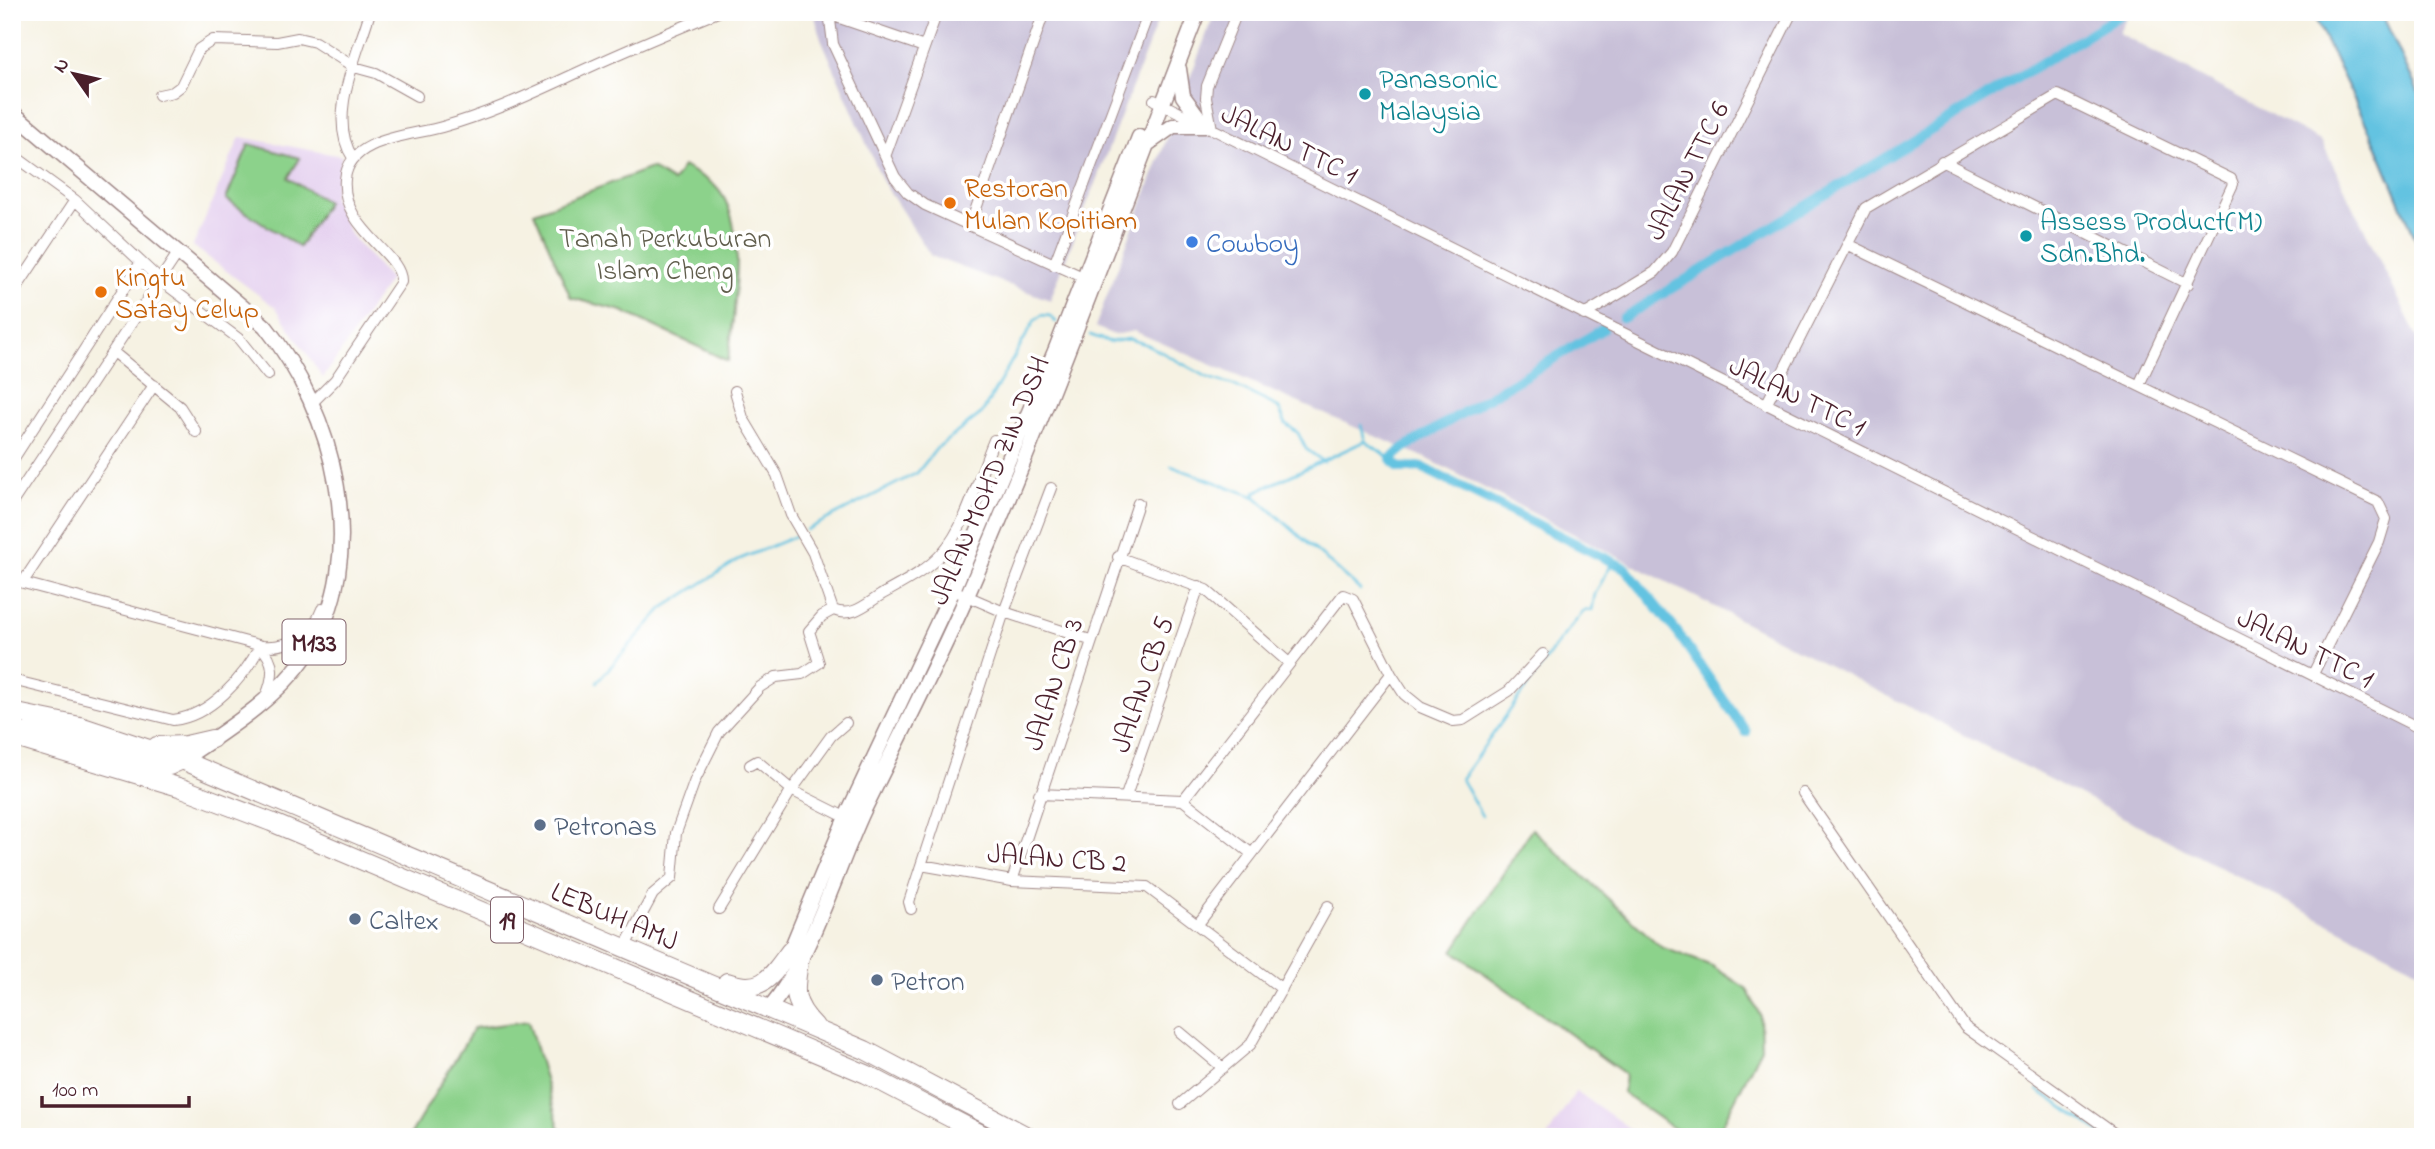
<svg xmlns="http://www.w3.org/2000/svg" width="2435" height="1149" viewBox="0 0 2435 1149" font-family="'Indie Flower',sans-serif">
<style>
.built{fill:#e6d3f0}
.industrial{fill:#c8c0d8}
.green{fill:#8cd28b;stroke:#6b785b;stroke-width:2}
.water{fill:#63c3e1;stroke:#567186;stroke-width:2}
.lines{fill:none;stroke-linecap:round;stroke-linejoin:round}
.stream{stroke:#63c3e1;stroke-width:2.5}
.canal{stroke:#63c3e1;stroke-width:10}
.street-casing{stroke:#a08887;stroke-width:12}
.secondary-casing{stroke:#a08887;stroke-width:17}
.primary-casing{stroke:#a08887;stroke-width:17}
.highway-casing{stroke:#a08887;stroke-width:20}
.street{stroke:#fff;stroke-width:10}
.secondary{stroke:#fff;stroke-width:14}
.primary{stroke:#fff;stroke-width:14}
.highway{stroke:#fff;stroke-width:18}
.culture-dot{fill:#0f9aa8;stroke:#fff;stroke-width:2.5}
.food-dot{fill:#e8710a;stroke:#fff;stroke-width:2.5}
.shop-dot{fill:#3f7fe0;stroke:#fff;stroke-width:2.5}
.service-dot{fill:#5c6f8a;stroke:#fff;stroke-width:2.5}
.labels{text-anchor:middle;stroke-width:7;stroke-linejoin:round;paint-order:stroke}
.shield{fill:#fff;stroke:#80626b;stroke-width:2}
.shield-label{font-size:26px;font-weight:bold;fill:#4a1f2b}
.culture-label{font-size:28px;fill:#0d838f;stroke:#fff;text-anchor:start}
.street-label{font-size:28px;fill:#4a1f2b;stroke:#fff}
.food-label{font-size:28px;fill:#c56008;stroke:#fff;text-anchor:start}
.park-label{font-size:28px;fill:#615e4d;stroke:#fff}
.shop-label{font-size:28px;fill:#366cbe;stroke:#fff;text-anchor:start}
.service-label{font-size:28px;fill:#4e5e75;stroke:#fff;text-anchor:start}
</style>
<rect width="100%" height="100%" fill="#fff"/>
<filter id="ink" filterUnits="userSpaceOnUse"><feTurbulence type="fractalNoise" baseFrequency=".0143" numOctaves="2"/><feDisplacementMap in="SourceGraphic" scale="14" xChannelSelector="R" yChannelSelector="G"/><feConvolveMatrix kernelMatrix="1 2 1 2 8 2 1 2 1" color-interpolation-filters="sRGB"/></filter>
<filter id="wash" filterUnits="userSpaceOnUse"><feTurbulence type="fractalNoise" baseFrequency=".00686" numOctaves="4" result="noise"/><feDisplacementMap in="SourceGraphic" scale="28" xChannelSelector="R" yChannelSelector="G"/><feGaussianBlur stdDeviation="1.57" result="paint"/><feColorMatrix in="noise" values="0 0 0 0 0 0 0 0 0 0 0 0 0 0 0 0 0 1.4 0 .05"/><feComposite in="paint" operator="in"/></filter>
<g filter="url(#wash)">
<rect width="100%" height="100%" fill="#f6f2e3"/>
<path class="built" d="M240,137l102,19 -9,42 17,36 40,45 -67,99 -47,-70 -83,-62z
M1576,1091l66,46h-95z"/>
<path class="industrial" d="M814,12h347l-111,288 -119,-44 -48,-74 -63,-146z
M1215,12h914l-10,21 203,109 101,207v623l-995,-513 -294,-128 -20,4 -19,-8z"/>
<path class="green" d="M249,144l51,14 -12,20 39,24 -28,45 -73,-48z
M683,166c10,6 24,12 32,20 36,36 18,130 13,175l-106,-50 -51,-13 -37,-86 117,-44 22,14z
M1532,829l129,118 51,19 35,23 13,26 1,33 -45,89h-30l-63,-44 2,-19 -172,-123z
M528,1021l34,116h-153l65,-109z"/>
<path class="water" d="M2312,12h69l42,90v155l-45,-108z"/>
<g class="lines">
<path class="stream" d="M1090,335l20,7 19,-3 19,6 61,33 24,7 45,22 8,17 12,9 8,16 18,13
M1361,425l4,16
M1171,466l85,31
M806,530l111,-57 20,-25 45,-35 53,-93 7,-5 8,1 6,6
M1360,590l-104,-93 -1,-5 110,-51 26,18
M597,682l66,-74 77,-49 56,-23
M1482,816l-21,-37 99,-139 24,-29 8,-1 3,-16 18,-33
M2038,1090l68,47"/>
<path class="canal" d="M1623,318l502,-306
M1603,329l-199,119 -13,11 8,9 22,-1 204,101 52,64 69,100"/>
</g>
</g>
<g filter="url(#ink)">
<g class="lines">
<g class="street-casing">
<path id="street" d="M829,12l4,32 62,133 13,16 17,12 162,74
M828,14l96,33
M159,95l14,-3 8,-6 18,-37 14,-9 64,2 21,-4 17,4 39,25 22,6 41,23
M1154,100l1269,630
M1212,129l-6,-31 1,-12 30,-74
M12,154l63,46 85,80 79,59 29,36
M886,154l51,-142
M353,158c-27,-40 5,-104 17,-146
M1942,161l246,123
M12,170l7,-11
M970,226l74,-214
M1849,245l529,257 8,17 -7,23 -66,132
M1054,265l95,-253
M12,295l63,-95
M1584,315l71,-43 17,-20 120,-240
M113,352l67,55 16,25
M735,391l8,27 34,57 14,40 22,38 20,57c19,8 32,-5 48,-15 21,-12 46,-24 62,-43 24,-27 36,-77 51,-112
M312,403l23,-23 66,-98c2,-28 -61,-54 -56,-103 4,-42 67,-43 97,-52 43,-12 83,-30 124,-49 49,-23 101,-45 152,-66
M1766,405l100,-197 192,-113 173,84 2,5 -94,201
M12,461l129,-199
M12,503l166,-250
M1118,557l88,33 83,73
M12,580l250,66c27,2 51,-11 60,-37
M23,582l131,-197
M953,590l51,22 86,28
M260,646c16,15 14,31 6,50
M12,680l161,40c37,-4 71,-42 87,-74
M750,765l7,-4 36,30 58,29
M1803,793l162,234 154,110
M1039,794l144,6 69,54
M1126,796l73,-210
M1183,800l160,-205 10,4 38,75 13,20 16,13 33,14 10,-1 46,-29 34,-37
M921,865l91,16 135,6 135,102
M1012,881l126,-378
M719,909l70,-115 42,-58 15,-13
M911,909l-2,-7 95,-290 47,-124
M1198,924l193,-250
M624,948l29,-54 19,-16 4,-45 19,-53 24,-48 41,-45 16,-10 26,-3 17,-11 -10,-32 13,-15 11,-6
M1180,1032l43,36
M1180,1104l70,-59 78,-139"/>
</g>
<g class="secondary-casing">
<path id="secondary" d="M1179,69l4,27 22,30
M1149,143l24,-17h32
M786,961l60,-144 107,-227 102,-239 84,-214
M769,1008c39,-43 68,-140 94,-196 35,-72 72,-143 104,-216 84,-192 155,-389 231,-584"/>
</g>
<g class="primary-casing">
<path id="primary" d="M12,112l253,214c69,85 108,231 42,328 -29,44 -82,77 -125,106"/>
</g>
<g class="highway-casing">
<path id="highway" d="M12,712l68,14 102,34 683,290 164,87
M28,729l75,19 52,18h14l13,-6
M12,737l170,51 89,34 595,252 121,63
M157,746l29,-1 26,-6
M800,957c-6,32 -9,45 15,69
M727,982c35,12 43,-4 63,-31"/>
</g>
<use href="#street" class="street"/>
<use href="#secondary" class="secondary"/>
<use href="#primary" class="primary"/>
<use href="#highway" class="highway"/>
</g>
</g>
<g class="culture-dot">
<circle cx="1365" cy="94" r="7"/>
<circle cx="2026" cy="236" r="7"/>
</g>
<g class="food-dot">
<circle cx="950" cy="203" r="7"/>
<circle cx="101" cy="292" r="7"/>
</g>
<circle class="shop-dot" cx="1192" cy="242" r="7"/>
<g class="service-dot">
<circle cx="540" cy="825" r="7"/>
<circle cx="355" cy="919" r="7"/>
<circle cx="877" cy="980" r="7"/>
</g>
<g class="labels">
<g class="shield">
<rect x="282.5" y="619.5" width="63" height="45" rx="5"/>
<rect x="491" y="897.5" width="32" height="45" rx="5"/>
</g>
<g class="shield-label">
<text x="314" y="651">M133</text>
<text x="507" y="929">19</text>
</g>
<g class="culture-label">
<text x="1379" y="88">Panasonic<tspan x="1379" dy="32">Malaysia</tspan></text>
<text x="2040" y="230">Assess Product(M)<tspan x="2040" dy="32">Sdn.Bhd.</tspan></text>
</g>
<g class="street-label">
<text transform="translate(1290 143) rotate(26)" y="10">JALAN TTC 1</text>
<text transform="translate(1686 170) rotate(-63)" y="10">JALAN TTC 6</text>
<text transform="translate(1798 395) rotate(26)" y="10">JALAN TTC 1</text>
<text transform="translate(988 480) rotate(-67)" y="10">JALAN MOHD ZIN DSH</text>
<text transform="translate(2306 647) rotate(26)" y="10">JALAN TTC 1</text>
<text transform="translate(1052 684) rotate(-72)" y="10">JALAN CB 3</text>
<text transform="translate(1141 684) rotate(-71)" y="10">JALAN CB 5</text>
<text transform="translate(1057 857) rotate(4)" y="10">JALAN CB 2</text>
<text transform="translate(615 915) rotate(23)" y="10">LEBUH AMJ</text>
</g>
<g class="food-label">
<text x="964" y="197">Restoran<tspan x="964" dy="32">Mulan Kopitiam</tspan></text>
<text x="115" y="286">Kingtu<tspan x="115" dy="32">Satay Celup</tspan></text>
</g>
<g class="park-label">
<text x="665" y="247">Tanah Perkuburan<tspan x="665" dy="32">Islam Cheng</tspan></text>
</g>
<g class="shop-label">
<text x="1206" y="252">Cowboy</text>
</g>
<g class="service-label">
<text x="554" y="835">Petronas</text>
<text x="369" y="929">Caltex</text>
<text x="891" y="990">Petron</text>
</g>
</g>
<rect width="2435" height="1149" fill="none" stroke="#fff" stroke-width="42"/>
<g transform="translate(74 74) rotate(304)" stroke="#ffffff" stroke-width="5" paint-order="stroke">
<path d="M0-5L12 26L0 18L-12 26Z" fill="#4a1f2b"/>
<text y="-10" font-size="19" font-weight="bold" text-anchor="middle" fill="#4a1f2b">N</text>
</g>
<path d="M42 1096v10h147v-10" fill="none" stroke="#4a1f2b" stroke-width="3.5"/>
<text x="52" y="1096" font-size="21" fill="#4a1f2b" stroke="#ffffff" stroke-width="5" paint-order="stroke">100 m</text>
</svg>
